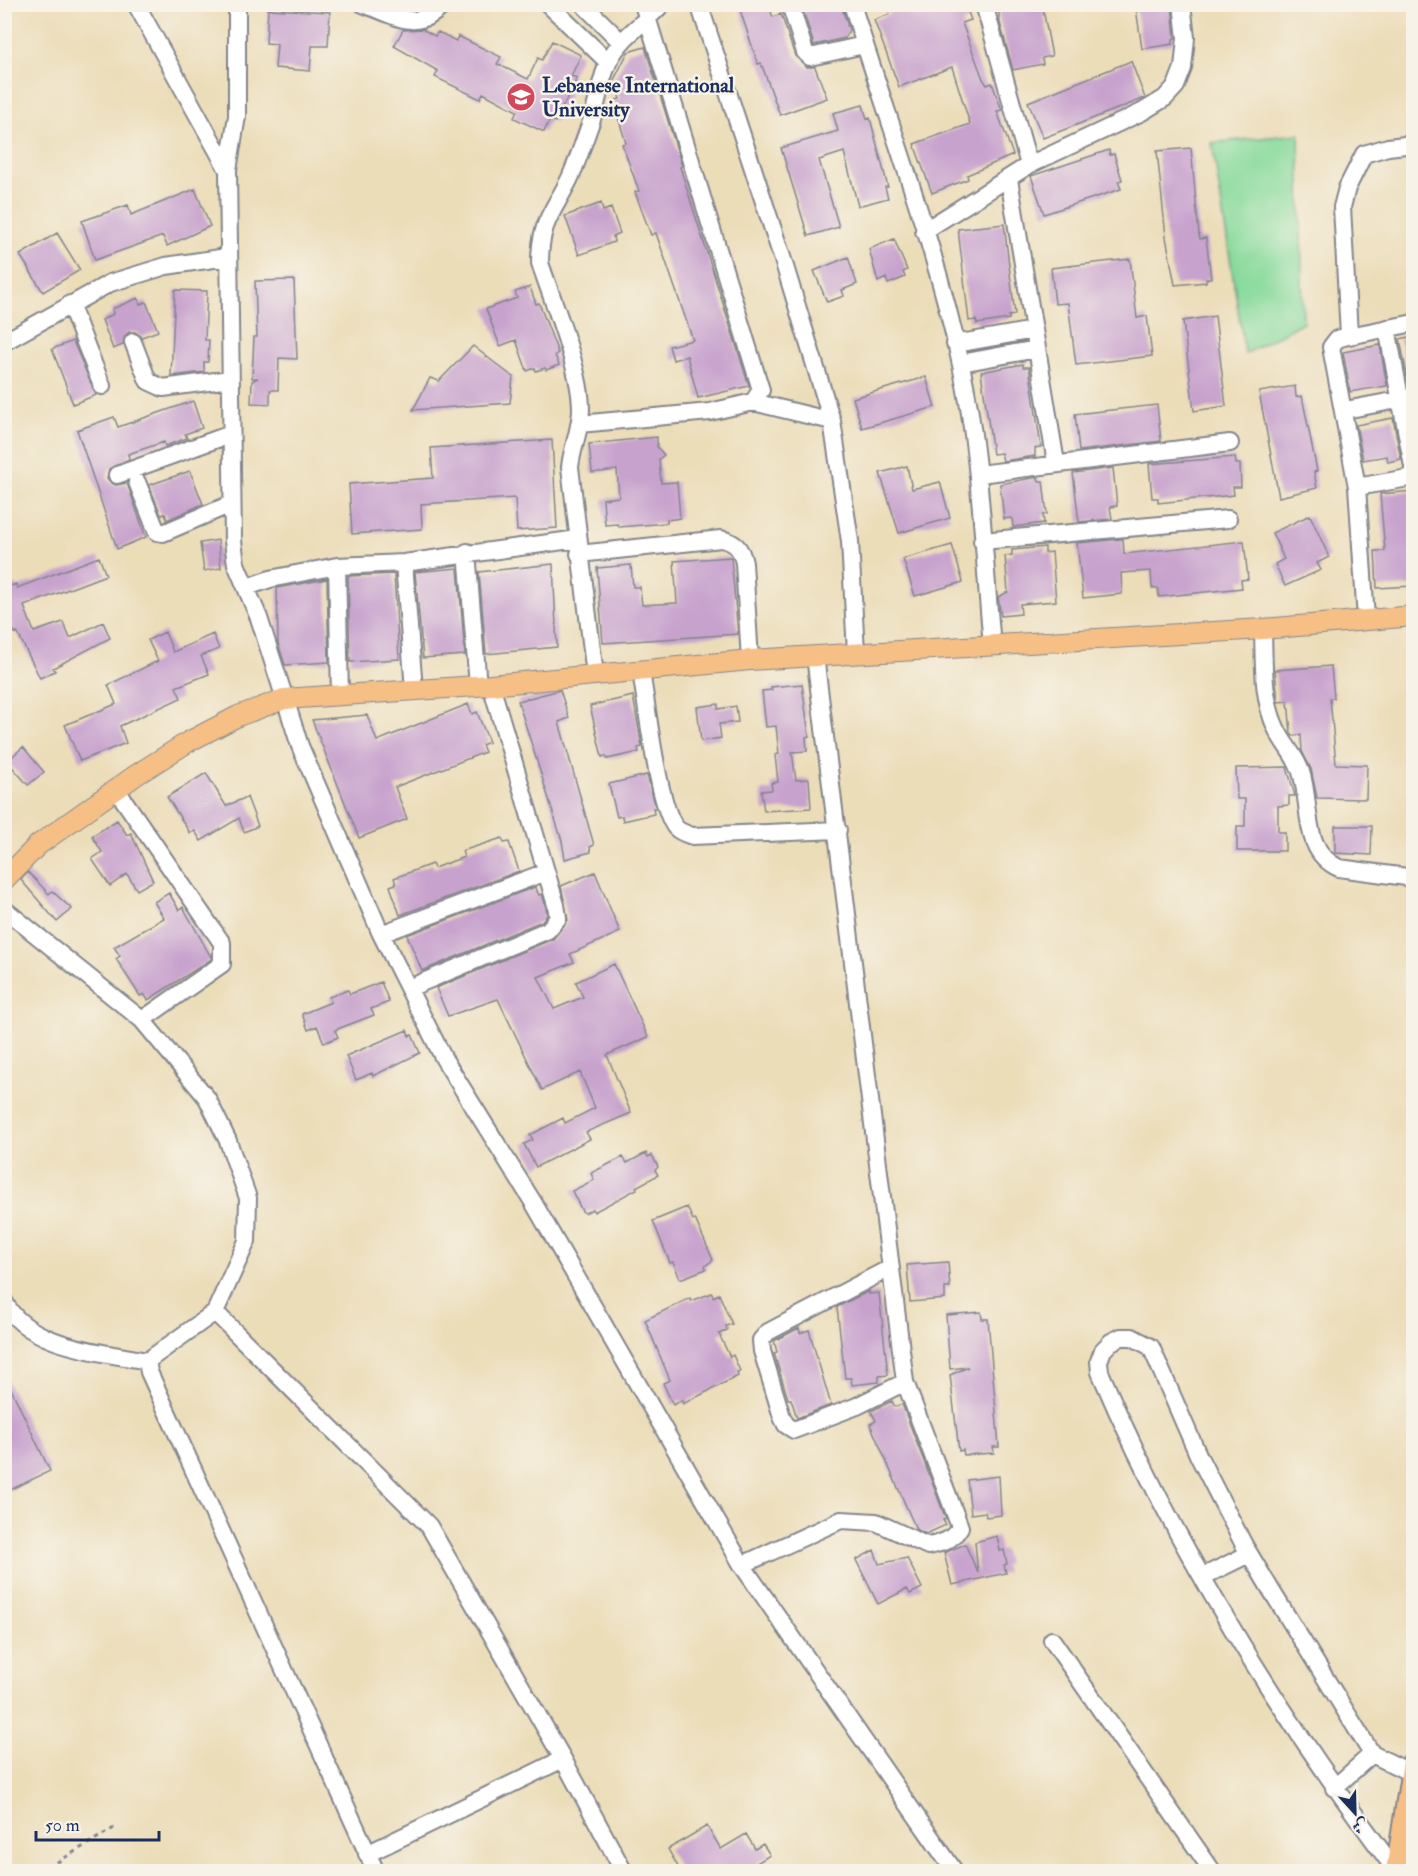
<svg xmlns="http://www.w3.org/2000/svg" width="1418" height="1876" viewBox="0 0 1418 1876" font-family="'IM FELL Double Pica',Amiri,serif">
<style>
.green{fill:#87da9b;stroke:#51847c;stroke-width:1.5}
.building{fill:#c7a2cd}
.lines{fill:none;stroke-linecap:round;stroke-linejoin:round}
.minor-casing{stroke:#84868c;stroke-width:20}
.major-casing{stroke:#84868c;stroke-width:22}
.highway-casing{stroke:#84868c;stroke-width:26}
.path{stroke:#84868c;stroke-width:3;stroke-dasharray:4.5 4.5;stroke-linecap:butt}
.minor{stroke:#fff;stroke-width:16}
.major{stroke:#f5bf86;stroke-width:20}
.highway{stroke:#f5bf86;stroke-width:22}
.labels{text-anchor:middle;stroke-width:5;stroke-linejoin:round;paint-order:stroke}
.poi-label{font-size:21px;font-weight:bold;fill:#1b2f5e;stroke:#f7f3e8;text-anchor:start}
</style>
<rect width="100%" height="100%" fill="#f7f3e8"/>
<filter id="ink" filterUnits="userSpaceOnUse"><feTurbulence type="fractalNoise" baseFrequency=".0167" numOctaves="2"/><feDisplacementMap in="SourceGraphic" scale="12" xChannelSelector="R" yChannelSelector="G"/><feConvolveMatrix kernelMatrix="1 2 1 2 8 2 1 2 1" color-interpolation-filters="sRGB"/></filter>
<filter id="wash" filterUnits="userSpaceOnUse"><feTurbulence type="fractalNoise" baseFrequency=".008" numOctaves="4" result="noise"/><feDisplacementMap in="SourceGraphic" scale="24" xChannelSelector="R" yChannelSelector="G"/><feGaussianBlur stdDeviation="1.35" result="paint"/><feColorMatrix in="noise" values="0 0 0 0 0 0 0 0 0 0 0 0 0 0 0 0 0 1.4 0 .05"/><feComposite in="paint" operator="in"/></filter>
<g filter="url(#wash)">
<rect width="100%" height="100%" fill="#ecddb9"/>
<path class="green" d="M1299,134l4,188 -58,32 -33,-211z"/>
<g id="blocks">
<path class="building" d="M738,4h30l5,13 8,-3 14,42 12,11h8l12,31 -47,17 -19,-52 -3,1z
M820,4h17l2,5 3,-1 7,22 -4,8 -31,7 -11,-35z
M886,4h79l6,16 -9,3 21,56 4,6 5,-2 10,27 -5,1 16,44 -46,20 1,4 -36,14 -18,-49 56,-20 -18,-57 -53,20 -25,-67 16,-6z
M998,4h44l10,52 -10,2 1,6 -30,6 -13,-47z
M1142,4h30l3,34 -2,1v5l-31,5 -6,-41 6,-1z
M268,9l62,3 -2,34h-16l-2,25 -35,-3 2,-24 -11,-1z
M422,29l13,7 3,-4 18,9 2,-5 43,21 -4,7 31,15 10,-21 4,2 10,-19 29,14 -10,21 6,2 -22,44 -5,-3 -6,13 -30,-14 3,-7 -34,-18 -3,6 -45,-22 3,-6 -44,-25 9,-16z
M645,47l37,119 -2,1 69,219 -51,12 -11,-42 -14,4 -4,-14 24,-6 -37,-107 -5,2 -16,-43 4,-1 -17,-47 4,-1 -13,-42 7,-2 -6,-19 14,-28z
M1131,61l14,37 -102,40 -15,-36z
M863,105l4,14 3,-1 18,69h-3l3,11 -30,8 -14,-54 -25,8 20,67 -31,9 -27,-88 57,-17 -5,-18z
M1191,148l8,87 1,4 6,-1 5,40 -5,1v3l-31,3 -9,-48 -9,-86z
M1109,150l1,5 4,-1 8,26 -4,1 3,8 -77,25 -13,-38z
M195,189l15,37 -43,20 -4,-10 -68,24 -13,-39 46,-16 3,10z
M601,203l2,8 8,-3 9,25 -7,3 1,6 -35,13 -14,-39z
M1004,224l11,91 -6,1v3l-32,5 -1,-4 -7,1 -11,-92z
M57,233l23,37 -37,22 -23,-37z
M894,239l13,31 -4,2 2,5 -17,7 -2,-6 -8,4 -9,-33z
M848,257l9,27 -15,6 2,6 -17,6 -13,-31z
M1130,259l7,59 10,-2 5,40 -76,9 -8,-62 -13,1 -4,-36z
M294,280l3,79 -18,-1 -1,32h-8v14l-19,-1 1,-22 6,-3h-6l2,-41h3l-2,-56z
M530,287l6,17 3,-1 19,50 -3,2 4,10 -13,5 -1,-2 -9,3 -1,-3 -8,3 -11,-31 -16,6 -14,-37 31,-11 -2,-6z
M175,290l32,1 -2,49h4l-1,22h-4v10l-33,4z
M138,298l2,6 6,-2 12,29 -16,6 -7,-5h-6l-4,4 -2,9 -10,4 -11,-29 11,-6 -1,-5z
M1215,316l11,90 -32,5 -11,-90z
M1413,336v38l-6,2 -7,-37z
M73,341l23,54 -23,9 -21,-55z
M1380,345l7,41 -37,6 -7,-40z
M473,346l40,31 -3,26 -97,7 17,-32 9,3z
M1023,364v3h6l12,80 -6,1v8l-32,5 -2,-8 -8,1 -12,-82z
M926,377l9,30 -73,21 -9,-30z
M1295,386l1,11 6,-1 15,75 -3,1 3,16 -38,9 -20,-105z
M193,401l9,27 -17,6 2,4 -22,8 -1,-4 -36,12 1,5 -20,10 -2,9 4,5 5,2 11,-2 19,54 -29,12 -40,-119 37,-13 4,10z
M1157,405l4,36 -82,10 -4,-37z
M1393,418l8,41 -13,3 -1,-6 -24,4 -7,-35z
M657,437v10l7,8 -5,4 2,24 16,-1 3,36 -13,2v3l-48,4 -1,-3 -13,1 -2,-26 16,-2 -2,-27 -25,3 -3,-29z
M552,440l5,88 -40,3 -2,-33 -94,6 1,25 -70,5 -3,-50 84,-6 -2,-30z
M1235,457l1,7h4l1,23h-8l1,8 -76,8v-5h-6l-3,-34z
M907,466l5,23 28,-7 10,36 -51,15 -19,-60z
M1113,468l4,38 -7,1 2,12 -33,3 -6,-49z
M190,471l13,33 -36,16 -2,-6 -4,1 -12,-30z
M1038,477l1,4h4l4,33 -4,1 1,8 -31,4 -1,-9 -8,1 -4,-35z
M1413,491v95l-36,2 -2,-37h10l-5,-57z
M1310,515l19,42 -12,6 4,7 -36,16 -10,-22 9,-5 -12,-26z
M1123,539l1,15 120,-13 4,38 -7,1 1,8 -83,9 -1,-9h-6l-1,-17 -30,2 1,21 -39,4 -6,-55z
M218,540l3,28 -17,3 -4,-28z
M952,545l11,37 -48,14 -12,-37z
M1045,547v6l7,-1 4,49 -36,3 1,10 -20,2 -3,-19 10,-5 -3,-36 7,-1v-5z
M99,557l7,18 -82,31 10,26 29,-10 7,16 33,-16 7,16 -57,30 2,3 -15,7 -23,-46 -2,1 -11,-27v-18l12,-4 1,4z
M731,557l7,77 -135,9 -6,-75 34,-3 2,22h7l2,18 35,-2 -3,-42z
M553,564l4,83 -71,7 -7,-82z
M458,568l7,87 -42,3 -8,-86z
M394,574l5,85 -49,3 -2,-86z
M327,579l2,83 -44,3 -7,-22 -1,-55z
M165,632l8,20 40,-18 6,15 -18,7 8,18 -33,13 5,11 -61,28 6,17 -46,18 -15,-36 51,-21 -8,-19 50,-24 -10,-21z
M1331,666l3,32h-4l6,66 31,1 -1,34 -49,-1 -6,-29 -9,-18 -1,-16 -8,1 -2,-3 -3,-32 -10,1 -3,-32z
M802,684l7,52 -3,1 1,14 -15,1 4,28 13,-1 2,29 -47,3 -3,-20 11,-1 -1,-7 7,-1 -3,-27 4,-1 -3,-28 -10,1 -4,-36 10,-1 -1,-3z
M560,690l9,28 -10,4 35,123 -4,2 1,5 -26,7 -3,-18 -44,-140z
M633,696l9,51 -4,1 1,4 -32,7 -1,-3 -4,1 -12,-51z
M468,704l4,10 5,-2 12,30 -7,3 3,7 -90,35 12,32 -48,19 -47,-118 55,-5 10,26z
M718,704v5l18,-3 2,16 -19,2 2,14 -20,3 -4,-34z
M23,747l21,25 -16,13 -21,-24z
M1287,767l8,29h-6v9l-11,1v26h7v19h-48v-25h8v-27h-8l-1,-31z
M206,773l20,33 21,-9 11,29 -14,6 -5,-14 -38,23 -6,-10 -5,2 -23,-36z
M647,775l9,33h-3l1,6 -31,7 -1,-5 -5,1 -8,-33z
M117,820l10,15 4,-2 22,48 -16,9 -10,-16 -17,12 -18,-27 10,-7 -10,-16z
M1335,826h37l-1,29 -36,-2z
M502,838l2,5 5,-1 10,29 -119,44 -10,-29 6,-2 -2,-6 38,-14 2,4 30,-11 -2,-6z
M28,872l21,22 3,-3 20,18 -15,13 -36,-42z
M595,872l25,60 -50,22 4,8 -36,15 16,32 29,-12 -7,-15 38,-18 34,73 -41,18 24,58 -45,19 4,7 -54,28 -12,-23 9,-4 -3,-5 33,-17 2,5 30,-15 -15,-36 -38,18 -44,-91 -50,17 -12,-28 117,-49 15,-19 -7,-34z
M535,887l4,8 3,-1 4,13 1,8 -5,6 -120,50 -15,-36z
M169,893l10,17 4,-3 29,52 -64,41 -4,-6 -4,2 -24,-37 4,-3 -6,-9 50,-29 -10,-16z
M381,982l8,20 -18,7 3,6 -39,15 3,7 -14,6 -7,-17 -9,4 -6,-16 29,-12 -2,-5 19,-7 2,4z
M407,1030l2,6 3,-1 8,18 -47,23 -1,-3 -16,7 -10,-24z
M646,1153l2,4 4,-2 6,12 -3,3 3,5 -22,12 1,2 -43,23 -1,-3 -8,4 -3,-2 -10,-20 22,-11 -3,-7 32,-16 4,6z
M687,1207l6,13 2,-1 18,41 -8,6 1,3 -26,10 -7,-17 -3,1 -17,-42z
M948,1262l2,26h-5v11l-35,3 -3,-37z
M869,1291v3l10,-1 9,82 -9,1v6l-27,3 -1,-7h-6l-8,-71z
M712,1293l1,4 6,-3 13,30 -6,2 1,4 -8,4 11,23 3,-2 7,16 -3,1 1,4 -55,28 -1,-4 -9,5 -10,-22 7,-3 -25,-60 45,-22 1,3z
M981,1312l1,7h6l11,128h-6l1,6 -30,2 -1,-5 -4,1 -9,-76 18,-8 -18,2 -4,-54z
M799,1328l1,5 9,-3 22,75 -34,13 -6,-19h-3l-14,-46 3,-1 -3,-11z
M4,1374l46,97 -42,20 -4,-8z
M892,1401l3,6 7,-3 44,115 -3,1 3,5 -20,9 -10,-5 -46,-105 6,-3 -5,-10z
M999,1476l2,39 -15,2 -1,-5 -14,2 -4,-34z
M997,1536l3,15 4,-1 3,14 -3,1 2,8 -54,12 -8,-32 21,-9 13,29 -3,-31z
M874,1550l5,14 28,-6 15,30 -12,6 -3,-5 -29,15 -22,-44z
M707,1826l14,23 25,-15 9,15 8,-5 7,11 -28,17h-61l-13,-23z"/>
</g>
</g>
<g filter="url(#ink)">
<use href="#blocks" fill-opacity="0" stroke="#84868c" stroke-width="1.5"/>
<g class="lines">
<g class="minor-casing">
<path id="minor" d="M136,4l92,166
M237,4v112l-9,54 5,371 3,23 23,54 41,128 81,188 63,125 89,143 209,363 213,307
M363,4c32,11 54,30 81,0
M548,4l60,58
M583,4l38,38
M699,4l84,256 49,161 18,120 6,112
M790,4l15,48 5,5 54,-12
M852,4c37,120 83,239 109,361 20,92 22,186 31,280
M984,4l45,161
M1009,179l47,284
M924,231l105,-66 113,-53 23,-14 11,-12 7,-18 3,-30 -4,-34
M70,304l32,82
M1387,328l27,144
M1349,335l-7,-128 5,-19 17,-34 24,-7 26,-3
M4,342l106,-59 56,-17 61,-9
M133,342l15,39 15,7 67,-9
M955,344l79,-14
M961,363l76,-14
M753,402l79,19
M1345,410l69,-13
M579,424l131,-12 43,-10 8,-12 -118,-386
M979,474l251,-31
M117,475l114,-41
M137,482l20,50 6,1 68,-29
M1357,487l57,-10
M982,541l246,-22
M467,552l11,134
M579,554l142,-15c15,3 20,10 23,24l6,97
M404,563l10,127
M337,566l3,129
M247,587l23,-8 67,-13 67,-3 174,-24
M1366,619l-9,-132 -26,-140 6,-8 7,-2 70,-14
M1263,629c1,33 -1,69 13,99 7,16 20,28 25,44 11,33 0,79 38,96l75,10
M641,672c6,32 17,135 35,156 4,4 10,6 16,8l146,-6
M595,675l-25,-208c2,-19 11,-39 11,-58 0,-39 -28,-107 -41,-146 0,-42 13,-50 30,-85 8,-18 14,-37 21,-56 7,-19 9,-43 18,-61 11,-24 36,-38 53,-57
M116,789l106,154v21l-80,56
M4,909l138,111 65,78 21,43 20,57 -1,43 -32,71 -68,49c-45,-9 -121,-14 -143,-60
M381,934l165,-62
M409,988l139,-58 10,-12 -2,-13 -65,-220
M890,1268l-122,64 -7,8 1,11 20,66 4,8 8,5 63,-24 48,-24
M215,1312l214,214 134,233 61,113
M147,1361l2,11 227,500
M742,1565l99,-45 35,2 52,24c14,-3 24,-5 32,-19l-55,-145 -90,-726
M1202,1577l47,-23
M1052,1640l161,232
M1334,1788l38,-34
M367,1854l196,-95
M1397,1872c-117,-156 -221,-321 -297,-500l-1,-11 4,-11 8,-8 10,-5h11l19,10 48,110 45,88 27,45 101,164 39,19"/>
</g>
<g class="major-casing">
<path id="major" d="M4,880l34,-35 98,-70 52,-33 50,-26 46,-17 207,-14 259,-25 513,-31 151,-13"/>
</g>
<g class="highway-casing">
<path id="highway" d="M1397,1872l17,-110"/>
</g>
<path class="path" d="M41,1872l73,-44"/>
<use href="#minor" class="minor"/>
<use href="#major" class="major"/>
<use href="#highway" class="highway"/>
</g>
</g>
<defs>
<g id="university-disc" transform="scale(1.5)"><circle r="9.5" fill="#d1495b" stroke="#f7f3e8"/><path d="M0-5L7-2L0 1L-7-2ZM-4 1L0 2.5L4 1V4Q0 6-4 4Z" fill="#fff"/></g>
</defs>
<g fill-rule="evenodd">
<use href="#university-disc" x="521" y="97"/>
</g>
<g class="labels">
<g class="poi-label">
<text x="542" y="92">Lebanese International<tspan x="542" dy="24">University</tspan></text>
</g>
</g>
<rect width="1418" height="1876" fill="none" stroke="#f7f3e8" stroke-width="24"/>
<g transform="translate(1355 1813) rotate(158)" stroke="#f7f3e8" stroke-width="4.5" paint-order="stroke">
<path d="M0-4.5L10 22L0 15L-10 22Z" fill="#1b2f5e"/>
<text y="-9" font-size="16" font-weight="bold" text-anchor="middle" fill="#1b2f5e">ش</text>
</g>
<path d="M36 1831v9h123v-9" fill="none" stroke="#1b2f5e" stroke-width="3"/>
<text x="45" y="1831" font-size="18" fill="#1b2f5e" stroke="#f7f3e8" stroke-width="4.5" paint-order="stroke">50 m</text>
</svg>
